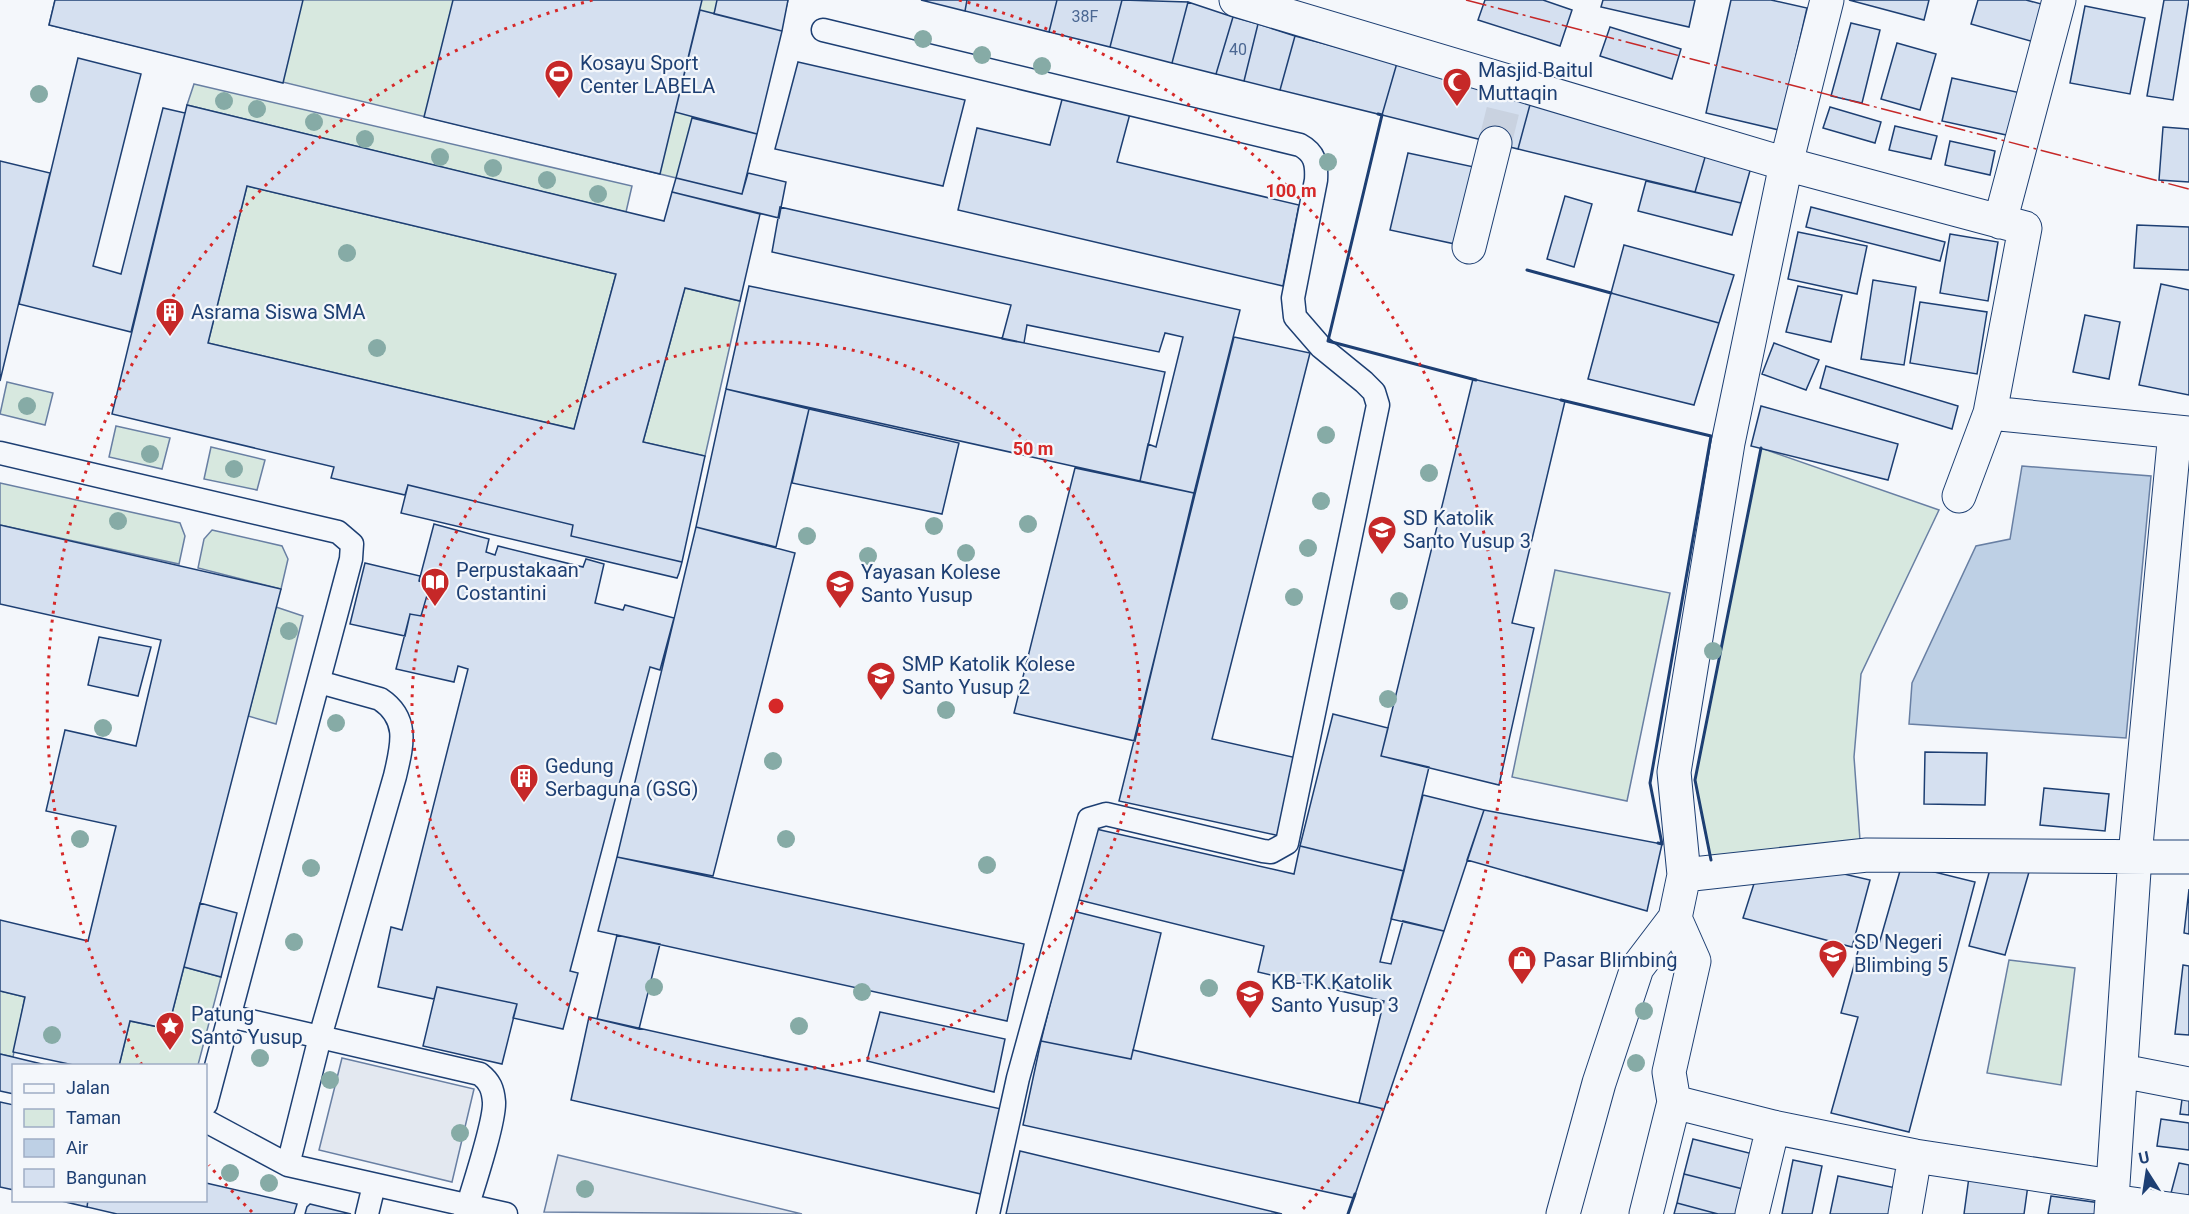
<svg xmlns="http://www.w3.org/2000/svg" width="2189" height="1214" viewBox="0 0 2189 1214" font-family="Roboto,sans-serif">
<style>
.green{fill:#d7e8df;stroke:#687fa3;stroke-width:1.5}
.parking{fill:#e3e8f0;stroke:#687fa3;stroke-width:1.5}
.water{fill:#bed0e5;stroke:#687fa3;stroke-width:1.5}
.building{fill:#d5e0f0;stroke:#1d3f73;stroke-width:1.5;fill-rule:evenodd}
.lines{fill:none;stroke-linecap:round;stroke-linejoin:round}
.minor-tunnel{stroke:#c9d2e0;stroke-width:33;stroke-dasharray:33 16;stroke-linecap:butt}
.service-casing{stroke:#1d3f73;stroke-width:25}
.minor-casing{stroke:#1d3f73;stroke-width:35}
.service{stroke:#f4f7fb;stroke-width:22}
.minor{stroke:#f4f7fb;stroke-width:33}
.wall{stroke:#1d3f73;stroke-width:3}
.power{stroke:#c62828;stroke-width:1.5;stroke-dasharray:21 4.5 3 4.5;stroke-linecap:butt}
.tree{fill:#86aba6}
.ring{fill:none;stroke:#d62828;stroke-width:3;stroke-dasharray:3 6}
.labels{text-anchor:middle;stroke-width:4.5;stroke-linejoin:round;paint-order:stroke}
.number-label{font-size:16px;fill:#4b6792}
.poi-label{font-size:20px;fill:#1d3f73;stroke:#f4f7fb;text-anchor:start}
.centre{fill:#d62828;stroke:#f4f7fb;stroke-width:3}
.ring-label{font-size:18px;text-anchor:middle;font-weight:bold;fill:#d62828;stroke:#f4f7fb;stroke-width:4.5;stroke-linejoin:round;paint-order:stroke}
</style>
<rect width="100%" height="100%" fill="#f4f7fb"/>
<path class="green" d="M55,0h733l-46,194 -693,-169z
M194,84l438,102 -6,26 -439,-107z
M247,186l369,88 -42,155 -366,-86z
M685,288l55,13 -35,155 -62,-14z
M7,382l46,11 -8,32 -45,-11z
M116,426l54,12 -8,31 -53,-12z
M211,447l54,13 -8,30 -53,-11z
M1761,448l178,62 -78,164 -7,83 6,83 -149,21 -16,-81z
M0,483l180,40 5,13 -6,28 -179,-39z
M212,530l70,16 6,13 -7,30 -83,-21 6,-29z
M1555,570l115,23 -43,208 -115,-24z
M276,607l27,9 -27,108 -28,-8z
M2009,960l66,8 -14,117 -74,-12z
M184,967l37,10 -23,88 -79,1 11,-45 38,8z
M0,991l25,6 -12,60 -13,-3z"/>
<path class="parking" d="M342,1058l132,31 -22,93 -133,-32z
M558,1155l244,59 -258,-2z"/>
<path class="water" d="M2022,466l129,10 -25,262 -217,-14 3,-41 64,-137 34,-7z"/>
<path class="building" d="M55,0h248l-20,83 -234,-58z
M453,0h249l-42,174 -236,-57z
M717,0h71l-6,31 -68,-17z
M921,0h46l-2,11z
M967,0h90l-8,32 -84,-21z
M1057,0h65l-12,47 -61,-15z
M1122,0l66,2 -16,61 -62,-16z
M1485,0h58l29,10 -12,36 -82,-26z
M1603,0h92l-6,27 -88,-20z
M1731,0h40l36,8 -28,122 -73,-17z
M1849,0h80l-5,20z
M1978,0h48l19,5 -11,37 -63,-18z
M2164,0h25l-16,100 -26,-4z
M1188,2l45,15 -17,57 -44,-11z
M2085,6l60,12 -15,76 -60,-11z
M700,10l82,21 -25,103 -82,-22z
M1233,17l25,7 -14,57 -28,-7z
M1851,23l29,7 -18,73 -31,-7z
M1258,24l37,12 -15,54 -36,-9z
M1610,27l71,22 -9,30 -72,-23z
M1295,36l102,27 -15,52 -102,-25z
M1897,43l39,11 -16,56 -39,-11z
M78,58l63,16 -48,192 28,8 42,-166 22,5 -54,219 -112,-28z
M798,62l167,38 -22,86 -168,-37z
M1397,63l134,38 -13,48 -136,-34z
M1952,78l69,15 -10,43 -69,-15z
M1064,92l67,18 -14,52 182,43 -16,81 -325,-76 19,-82 73,17z
M1531,101l177,46 -13,45 -177,-43z
M187,105l477,116 8,-29 88,22 -20,87 -55,-13 -42,154 62,14 -23,106 -111,-26 2,-11 -165,-40 -3,10 -74,-17 3,-11 -222,-53zM247,186l369,88 -42,155 -366,-86z
M1830,107l51,15 -6,21 -52,-15z
M692,118l65,16 -15,60 -66,-16z
M1895,126l42,10 -6,23 -42,-9z
M2163,127l26,2v53l-30,-2z
M1950,141l45,10 -5,24 -45,-10z
M1708,147l45,13 -12,43 -46,-11z
M1408,153l66,14 -19,77 -65,-14z
M0,161l50,12 -50,208z
M748,173l38,9 -7,36 -107,-26 4,-14 66,16z
M1646,181l95,22 -9,32 -94,-24z
M1565,196l27,8 -18,63 -27,-8z
M780,207l460,103 -46,183 -54,-12 8,-37 8,3 27,-110 -18,-4 -6,19 -132,-27 -3,18 -22,-4 9,-34 -239,-53z
M1811,207l134,35 -5,19 -134,-34z
M2137,225l52,2v43l-55,-2z
M1798,232l69,14 -10,48 -69,-15z
M1950,234l48,8 -10,59 -48,-8z
M1624,245l110,30 -15,48 -108,-30z
M1873,280l43,7 -12,78 -43,-6z
M2161,284l28,6v105l-50,-10z
M749,286l416,86 -25,109 -414,-92z
M1798,286l44,9 -11,47 -45,-10z
M1611,293l108,30 -25,82 -106,-26z
M1920,302l67,10 -10,62 -67,-11z
M2085,315l35,7 -11,57 -36,-7z
M1234,337l76,16 -98,386 85,19 -17,78 -161,-35z
M1774,343l45,17 -13,30 -44,-16z
M1826,366l132,40 -6,23 -132,-41z
M1473,379l92,22 -53,222 22,5 -35,157 -118,-29z
M726,389l83,20 -33,138 -80,-20z
M1761,406l137,38 -10,36 -137,-34z
M809,409l150,34 -17,71 -150,-31z
M1075,468l119,25 -59,248 -121,-28z
M408,485l165,40 -2,11 111,26 -3,11 -2,5 -276,-65z
M434,524l55,15 -3,13 9,3 3,-9 85,21 3,-8 18,5 -9,39 28,7 2,-5 49,13 -14,52 -10,-3 -80,304 8,2 -15,56 -50,-11 4,-14 -80,-17 -3,12 -56,-12 13,-60 11,3 66,-261 -10,-3 -4,16 -58,-13 14,-55 11,2 9,-31 -11,-4z
M0,525l281,64 -113,440 -38,-8 -11,45h-41l-65,-14 12,-55 -25,-6v-71l88,21 28,-115 -70,-15 19,-81 71,16 25,-106 -161,-36z
M696,527l99,26 -82,323 -96,-19z
M365,563l55,13 -1,5 11,4 -9,31 -11,-2 -5,22 -55,-12z
M99,637l52,10 -13,49 -50,-11z
M1333,714l55,14 -7,28 48,11 -25,104 -104,-25z
M1925,752l62,1 -2,52 -61,-1z
M2044,788l65,6 -4,37 -65,-6z
M1423,795l61,15 -40,121 -53,-12z
M1484,810l178,34 -15,67 -180,-51z
M1096,829l198,45 6,-28 104,25 -24,91 11,2 12,-43 41,10 -60,178 -25,-6 25,-102 -126,-29 6,-26 -189,-47z
M617,857l407,87 -17,77 -409,-90z
M1992,862l37,10 -24,83 -36,-9z
M1902,864l73,18 -66,250 -78,-19 27,-96 -17,-4 20,-73 18,4z
M1805,865l65,15 -18,67 -109,-29 16,-50z
M2189,889v45l-5,-1z
M200,903l37,10 -16,64 -37,-10z
M1073,911l88,22 -30,126 -90,-18z
M617,935l43,9 -21,85 -42,-10z
M2183,965l6,1v69l-14,-1z
M437,987l80,17 -15,60 -79,-18z
M880,1012l125,27 -11,53 -127,-31z
M589,1017l412,92 -20,85 -410,-94z
M1041,1041l90,18 2,-9 251,59 -30,89 -331,-73z
M0,1054l13,3 37,9h-36v28l-14,-3z
M2183,1092h6v23l-9,-1z
M0,1102l14,3v85l-14,-3z
M2161,1119l28,4v27l-32,-4z
M1693,1139l64,16 -10,35 -63,-16z
M1020,1151l262,63h-276z
M1793,1160l29,6 -10,48h-30z
M2179,1163l10,2v32l-18,-4z
M1684,1174l63,16 -6,24h-23l-41,-11z
M1838,1176l63,13 -5,25h-66z
M1969,1177l59,8 -4,29h-60z
M206,1183l91,21 -3,10h-177l-30,-7 1,-7h118z
M2051,1196l49,7 -2,11h-50z
M57,1200h31l-1,7z
M1677,1203l41,11h-44z
M310,1204l41,10h-46l2,-7z"/>
<g class="lines">
<path class="minor-tunnel" d="M1495,143l12,-49"/>
<g class="service-casing">
<path id="service" d="M823,30l477,115c15,8 17,19 16,35l-23,118 2,19 26,30 43,35 10,10 4,13 -91,438 -16,9 -8,-1 -157,-37 -17,5 -71,259 -30,136
M0,453l338,79 14,12 -1,15 -145,545
M229,1016l251,58c10,8 13,15 14,28 1,20 -22,89 -29,112
M206,1121l82,44 218,49
M288,1165l32,-128 75,-261c7,-30 15,-57 -15,-77l-61,-17
M367,1214l7,-29"/>
</g>
<g class="minor-casing">
<path id="minor" d="M1236,0l550,164 239,64 -35,185 -31,83
M2000,222l59,-222
M1469,247l26,-104
M1990,413l199,20
M1684,875l183,-20 322,2
M2122,1071l67,13
M1674,1102l-5,-30 25,-111 -19,-43
M2112,1201l77,11
M1563,1214l36,-131 38,-115 38,-50 9,-43 -10,-103 54,-329 58,-279 41,-164
M1646,1214l28,-112 99,25
M1752,1214l21,-87 142,29 197,30
M1905,1214l10,-58
M2111,1214l24,-358 40,-424"/>
</g>
<use href="#service" class="service"/>
<use href="#minor" class="minor"/>
<path class="wall" d="M1378,114l4,1 -54,226 148,39
M1527,270l84,23
M1561,400l150,36 -61,347 12,61 -4,-1
M1711,860l-16,-80 66,-332
M1348,1214l7,-20"/>
<path class="power" d="M1466,0l723,189"/>
</g>
<g class="tree">
<circle cx="923" cy="39" r="9"/>
<circle cx="982" cy="55" r="9"/>
<circle cx="1042" cy="66" r="9"/>
<circle cx="39" cy="94" r="9"/>
<circle cx="224" cy="101" r="9"/>
<circle cx="257" cy="109" r="9"/>
<circle cx="314" cy="122" r="9"/>
<circle cx="365" cy="139" r="9"/>
<circle cx="440" cy="157" r="9"/>
<circle cx="1328" cy="162" r="9"/>
<circle cx="493" cy="168" r="9"/>
<circle cx="547" cy="180" r="9"/>
<circle cx="598" cy="194" r="9"/>
<circle cx="347" cy="253" r="9"/>
<circle cx="377" cy="348" r="9"/>
<circle cx="27" cy="406" r="9"/>
<circle cx="1326" cy="435" r="9"/>
<circle cx="150" cy="454" r="9"/>
<circle cx="234" cy="469" r="9"/>
<circle cx="1429" cy="473" r="9"/>
<circle cx="1321" cy="501" r="9"/>
<circle cx="118" cy="521" r="9"/>
<circle cx="1028" cy="524" r="9"/>
<circle cx="934" cy="526" r="9"/>
<circle cx="807" cy="536" r="9"/>
<circle cx="1308" cy="548" r="9"/>
<circle cx="966" cy="553" r="9"/>
<circle cx="868" cy="556" r="9"/>
<circle cx="1294" cy="597" r="9"/>
<circle cx="1399" cy="601" r="9"/>
<circle cx="289" cy="631" r="9"/>
<circle cx="1713" cy="651" r="9"/>
<circle cx="1388" cy="699" r="9"/>
<circle cx="946" cy="710" r="9"/>
<circle cx="336" cy="723" r="9"/>
<circle cx="103" cy="728" r="9"/>
<circle cx="773" cy="761" r="9"/>
<circle cx="80" cy="839" r="9"/>
<circle cx="786" cy="839" r="9"/>
<circle cx="987" cy="865" r="9"/>
<circle cx="311" cy="868" r="9"/>
<circle cx="294" cy="942" r="9"/>
<circle cx="654" cy="987" r="9"/>
<circle cx="1209" cy="988" r="9"/>
<circle cx="862" cy="992" r="9"/>
<circle cx="1644" cy="1011" r="9"/>
<circle cx="799" cy="1026" r="9"/>
<circle cx="52" cy="1035" r="9"/>
<circle cx="260" cy="1058" r="9"/>
<circle cx="1636" cy="1063" r="9"/>
<circle cx="330" cy="1080" r="9"/>
<circle cx="460" cy="1133" r="9"/>
<circle cx="230" cy="1173" r="9"/>
<circle cx="269" cy="1183" r="9"/>
<circle cx="585" cy="1189" r="9"/>
</g>
<g class="ring">
<circle cx="776" cy="706" r="364"/>
<path d="M252 1212A729 729 0 0 1 209 1165M142 1065A729 729 0 0 1 593 0M959 0A729 729 0 0 1 1300 1212"/>
</g>
<defs>
<g id="stadium-pin" transform="scale(1.5)"><path d="M0 17L-7.5 6A9.5 9.5 0 1 1 7.5 6Z" fill="#c62828" stroke="#f4f7fb"/><path d="M0-5a6.5 5 0 1 0 0 10a6.5 5 0 1 0 0-10ZM-3.5-1.8h7v3.6h-7Z" fill="#fff"/></g>
<g id="mosque-pin" transform="scale(1.5)"><path d="M0 17L-7.5 6A9.5 9.5 0 1 1 7.5 6Z" fill="#c62828" stroke="#f4f7fb"/><path d="M3.5-4.9A6 6 0 1 0 3.5 4.9A5 5 0 1 1 3.5-4.9Z" fill="#fff"/></g>
<g id="building-pin" transform="scale(1.5)"><path d="M0 17L-7.5 6A9.5 9.5 0 1 1 7.5 6Z" fill="#c62828" stroke="#f4f7fb"/><path d="M-4-6H4V6H1V3H-1V6H-4ZM-2.5-4.3h1.7v1.8h-1.7ZM.8-4.3h1.7v1.8H.8ZM-2.5-1h1.7V.8h-1.7ZM.8-1h1.7V.8H.8Z" fill="#fff"/></g>
<g id="school-pin" transform="scale(1.5)"><path d="M0 17L-7.5 6A9.5 9.5 0 1 1 7.5 6Z" fill="#c62828" stroke="#f4f7fb"/><path d="M0-5L7-2L0 1L-7-2ZM-4 1L0 2.5L4 1V4Q0 6-4 4Z" fill="#fff"/></g>
<g id="library-pin" transform="scale(1.5)"><path d="M0 17L-7.5 6A9.5 9.5 0 1 1 7.5 6Z" fill="#c62828" stroke="#f4f7fb"/><path d="M-6-4Q-3-5.5-.7-3.5V5Q-3 3-6 4ZM6-4Q3-5.5 .7-3.5V5Q3 3 6 4Z" fill="#fff"/></g>
<g id="shop-pin" transform="scale(1.5)"><path d="M0 17L-7.5 6A9.5 9.5 0 1 1 7.5 6Z" fill="#c62828" stroke="#f4f7fb"/><path d="M-5-2.5h2.3a2.7 3.5 0 0 1 5.4 0H5L5.5 6h-11ZM-1.5-2.5h3a1.5 2.3 0 0 0-3 0Z" fill="#fff"/></g>
<g id="sight-pin" transform="scale(1.5)"><path d="M0 17L-7.5 6A9.5 9.5 0 1 1 7.5 6Z" fill="#c62828" stroke="#f4f7fb"/><path d="M0-6L1.8-2.2L6-1.7L2.9 1.2L3.7 5.4L0 3.3L-3.7 5.4L-2.9 1.2L-6-1.7L-1.8-2.2Z" fill="#fff"/></g>
</defs>
<g fill-rule="evenodd">
<use href="#stadium-pin" x="559" y="74"/>
<use href="#mosque-pin" x="1457" y="82"/>
<use href="#building-pin" x="170" y="312"/>
<use href="#school-pin" x="1382" y="530"/>
<use href="#library-pin" x="435" y="582"/>
<use href="#school-pin" x="840" y="584"/>
<use href="#school-pin" x="881" y="676"/>
<use href="#building-pin" x="524" y="778"/>
<use href="#school-pin" x="1833" y="954"/>
<use href="#shop-pin" x="1522" y="960"/>
<use href="#school-pin" x="1250" y="994"/>
<use href="#sight-pin" x="170" y="1026"/>
</g>
<g class="labels">
<g class="number-label">
<text x="1085" y="22">38F</text>
<text x="1238" y="55">40</text>
</g>
<g class="poi-label">
<text x="580" y="70">Kosayu Sport<tspan x="580" dy="23">Center LABELA</tspan></text>
<text x="1478" y="77">Masjid Baitul<tspan x="1478" dy="23">Muttaqin</tspan></text>
<text x="191" y="319">Asrama Siswa SMA</text>
<text x="1403" y="525">SD Katolik<tspan x="1403" dy="23">Santo Yusup 3</tspan></text>
<text x="456" y="577">Perpustakaan<tspan x="456" dy="23">Costantini</tspan></text>
<text x="861" y="579">Yayasan Kolese<tspan x="861" dy="23">Santo Yusup</tspan></text>
<text x="902" y="671">SMP Katolik Kolese<tspan x="902" dy="23">Santo Yusup 2</tspan></text>
<text x="545" y="773">Gedung<tspan x="545" dy="23">Serbaguna (GSG)</tspan></text>
<text x="1854" y="949">SD Negeri<tspan x="1854" dy="23">Blimbing 5</tspan></text>
<text x="1543" y="967">Pasar Blimbing</text>
<text x="1271" y="989">KB-TK Katolik<tspan x="1271" dy="23">Santo Yusup 3</tspan></text>
<text x="191" y="1021">Patung<tspan x="191" dy="23">Santo Yusup</tspan></text>
</g>
</g>
<circle cx="776" cy="706" r="9" class="centre"/>
<g class="ring-label">
<text x="1291" y="197">100 m</text>
<text x="1033" y="455">50 m</text>
</g>
<rect x="12" y="1064" width="195" height="138" fill="#f4f7fb" stroke="#9eadc5" stroke-width="1.5"/>
<rect x="24" y="1084" width="30" height="9" fill="#f4f7fb" stroke="#9eadc5" stroke-width="1.5"/>
<text x="66" y="1094" font-size="18" fill="#1d3f73">Jalan</text>
<rect x="24" y="1109" width="30" height="18" fill="#d7e8df" stroke="#9eadc5" stroke-width="1.5"/>
<text x="66" y="1124" font-size="18" fill="#1d3f73">Taman</text>
<rect x="24" y="1139" width="30" height="18" fill="#bed0e5" stroke="#9eadc5" stroke-width="1.5"/>
<text x="66" y="1154" font-size="18" fill="#1d3f73">Air</text>
<rect x="24" y="1169" width="30" height="18" fill="#d5e0f0" stroke="#9eadc5" stroke-width="1.5"/>
<text x="66" y="1184" font-size="18" fill="#1d3f73">Bangunan</text>
<g transform="translate(2147 1172) rotate(348)" stroke="#f4f7fb" stroke-width="4.5" paint-order="stroke">
<path d="M0-4.5L10 22L0 15L-10 22Z" fill="#1d3f73"/>
<text y="-9" font-size="16" font-weight="bold" text-anchor="middle" fill="#1d3f73">U</text>
</g>
</svg>
